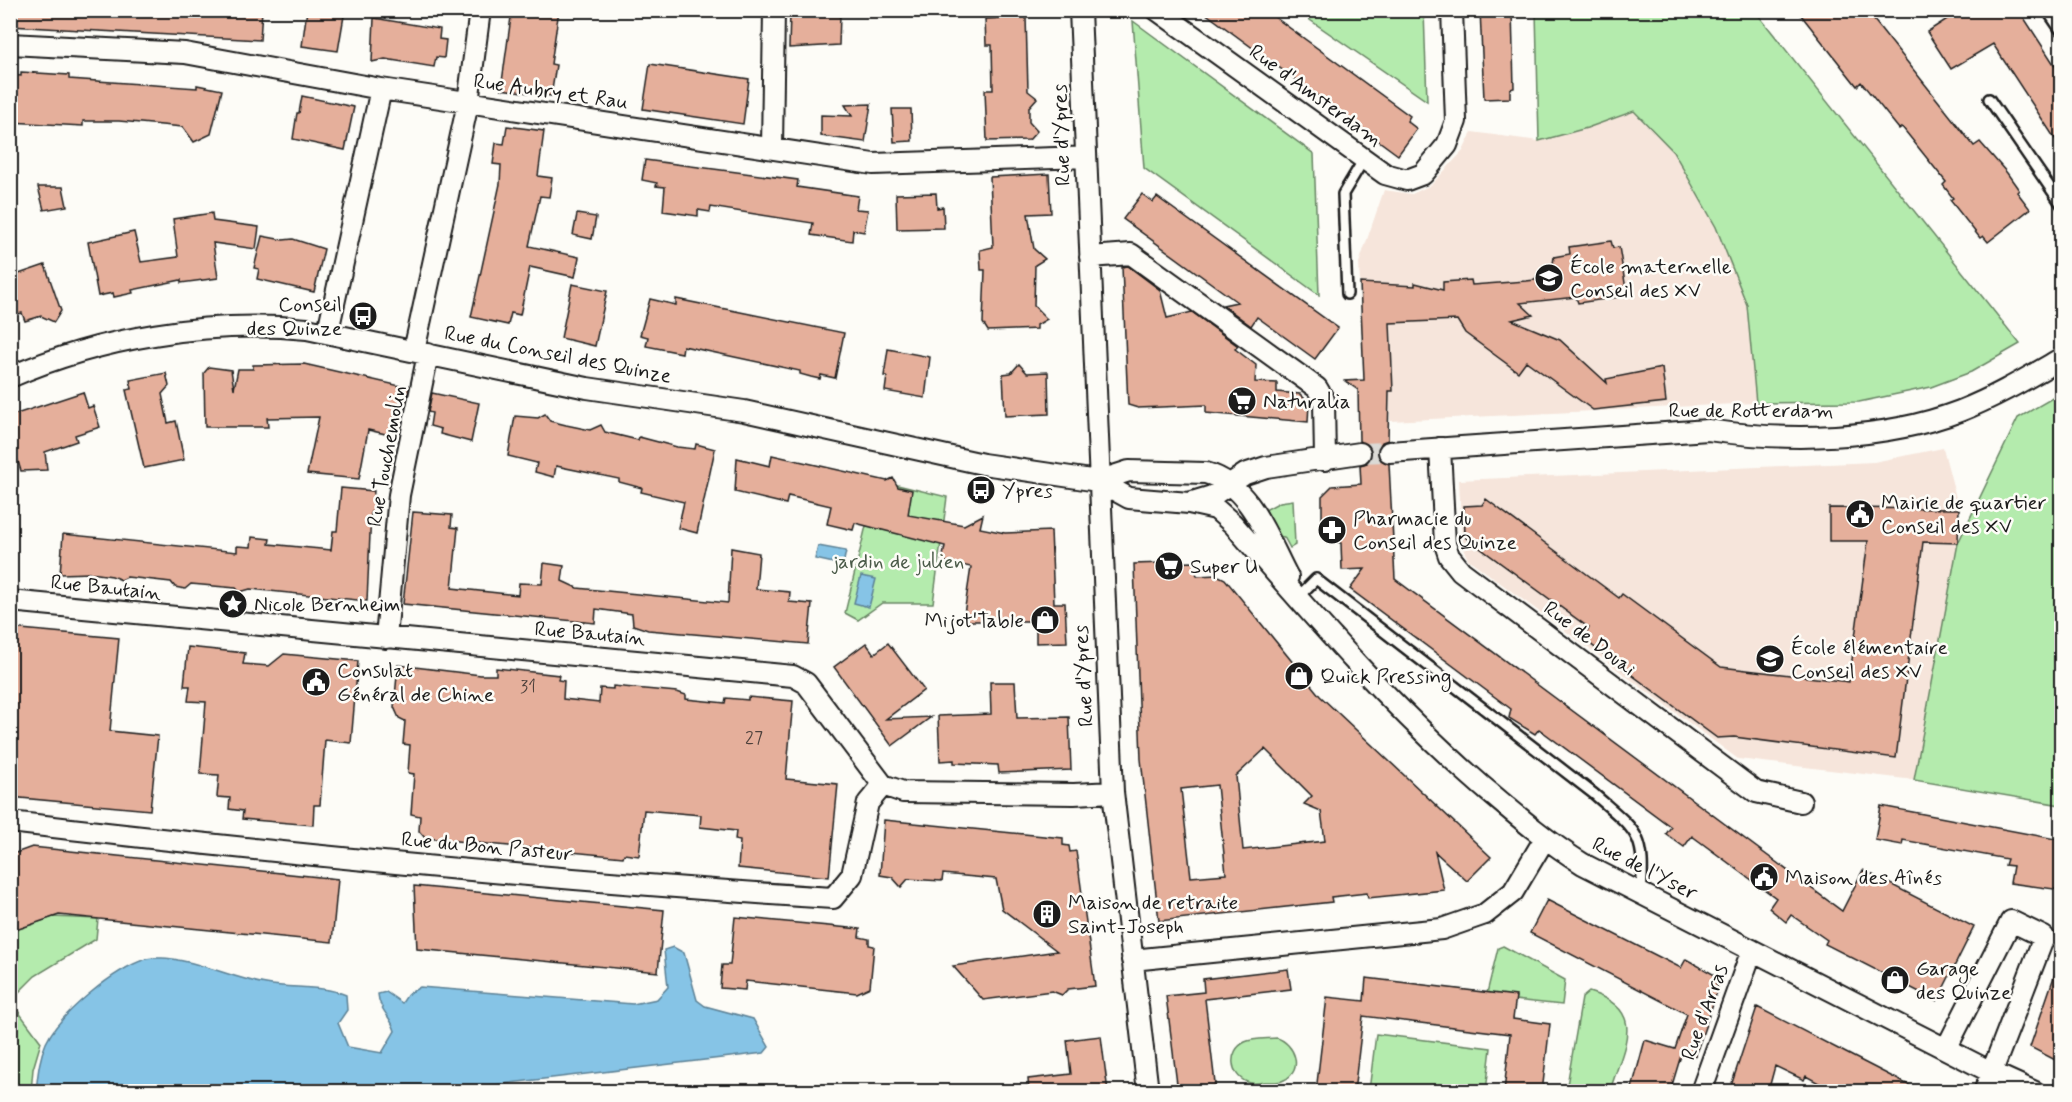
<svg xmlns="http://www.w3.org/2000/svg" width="2072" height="1102" viewBox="0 0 2072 1102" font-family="Mynerve,sans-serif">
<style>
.built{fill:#f6e5db}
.green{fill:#b4ebad;stroke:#688464;stroke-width:1.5}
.water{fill:#86c4e6;stroke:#5c8195;stroke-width:1.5}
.building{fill:#e5af9b;stroke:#1c1c1c;stroke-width:1.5;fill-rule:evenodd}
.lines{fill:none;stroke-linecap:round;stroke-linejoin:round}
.minor-tunnel{stroke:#dbdad6;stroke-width:20;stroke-dasharray:20 10;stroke-linecap:butt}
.service-casing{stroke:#1c1c1c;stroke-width:14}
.minor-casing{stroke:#1c1c1c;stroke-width:24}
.service{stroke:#fdfcf7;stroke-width:9}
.minor{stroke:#fdfcf7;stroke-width:20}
.labels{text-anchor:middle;stroke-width:5;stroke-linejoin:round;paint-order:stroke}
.number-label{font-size:18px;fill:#4e413c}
.street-label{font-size:21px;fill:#1c1c1c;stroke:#fdfcf7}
.poi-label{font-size:21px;fill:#1c1c1c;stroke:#fdfcf7;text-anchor:start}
.park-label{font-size:21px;fill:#4a5a48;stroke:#fdfcf7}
</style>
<rect width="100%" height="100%" fill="#fdfcf7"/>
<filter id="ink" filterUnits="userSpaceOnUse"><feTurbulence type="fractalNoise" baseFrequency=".0167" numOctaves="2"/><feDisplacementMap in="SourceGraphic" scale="12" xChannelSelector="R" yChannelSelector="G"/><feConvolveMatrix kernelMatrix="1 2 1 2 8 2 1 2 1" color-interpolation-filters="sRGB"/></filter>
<g filter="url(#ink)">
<path class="built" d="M1634,111l39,40 43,76 31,78 9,98 -366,18 -1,-30 4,-1 -2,-66 -29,1 -3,-62 25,-73 28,4 19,-9 32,-34 9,-19 67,9 48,-13z
M1943,448l16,61 -1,34 -44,237 -176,-21 -270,-200 -6,-12 -3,-67 415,-18z"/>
<path class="green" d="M1297,11h127l3,90z
M1536,11h219l265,333 -49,28 -40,15 -72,15 -103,1 -9,-98 -31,-78 -43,-76 -39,-40 -47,17 -48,13z
M1133,21l181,133 5,141 -175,-127z
M2061,393v412l-147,-25 44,-237 60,-125z
M877,480l70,17 -14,106h-51l-24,17 -13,-7z
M1293,500l2,45 -5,3 -6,-11 -9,-1 -12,-25 17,-9z
M53,917l45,2 -2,20 -61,37 -19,19 -5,1 -1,-64z
M1503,946l62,34 -3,25 -47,-5 1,-3 -29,-4 11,-45z
M1589,992c60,18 34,55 21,99h-44l16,-93z
M15,1007l26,35 -8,27 -2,22h-20v-77z
M1376,1034l115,14 -5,43h-117z
M1277,1038c17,5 28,32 7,42 -5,3 -13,2 -19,2 -6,1 -12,3 -18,0 -17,-7 -20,-31 -2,-40 8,-4 22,-3 32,-4z"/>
<path class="water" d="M818,546l28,5 -3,14 -28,-6z
M861,576l15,3 -7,28 -15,-4z
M673,947l11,6 13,47 8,6 48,13 16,28 -5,6 -330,39 -398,-1c2,-17 3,-32 10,-48 14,-30 69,-74 100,-84 8,-2 24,-1 32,1 30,5 58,19 88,24 27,5 55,1 80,11l1,15 -9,13 10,24 34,6 13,-22c-4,-15 -16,-21 -17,-37l8,-2 16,11 6,-9 12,-7 213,17 24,-5 11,-12 -4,-37z"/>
<path class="building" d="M10,10h252l-2,30 -250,-14z
M307,10h38l-7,41 -36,-5z
M512,10h47l-8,54 5,1 -5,31 -50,-7z
M1201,10h64l145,106 -3,5 10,8 -19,26z
M1480,10l32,2 2,76 -4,1v9l-26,1z
M1797,10h69l108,136 6,-4 27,31 12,17 -2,2 13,17 -42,33 -5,-6 -3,2 -30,-38 3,-2 -10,-13 3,-3 -44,-55 -3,2 -38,-47 -4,4z
M1961,10h58l42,65v73l-68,-104 -42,25 -24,-37z
M790,13l50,1 -1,31 -50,3z
M1026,17l2,74 9,7 -8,9v15l8,9 -8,9 -42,1 -2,-51h8l-1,-45h-6l-1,-26z
M374,18l66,11 -1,10 7,1 -2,18 -8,-1 -2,10 -49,-8 -13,3z
M650,64l99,15 -6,45 -100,-15z
M21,72l48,3v4l128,9v-3l25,5 -11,44 -17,8 -11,-15 -64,-6h-36v5l-73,-4v-47l11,1z
M302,96l52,11 -9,43 -52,-11 4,-26h2z
M871,104l-6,38 -44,-6v-21l31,1 -7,-11z
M892,109h19l1,32 -18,1z
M507,126l37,5 -6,45 14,2 -3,19 -9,-1 -11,50 50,11 -4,20 -45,-10 -10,48 -9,-2 -3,12 -37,-8 29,-133 1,-19 -8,-1 3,-21 8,1z
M645,160l153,20 -1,7 61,9 -2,13 12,1 -4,22 -11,-2 -1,11 -41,-6 2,-12 -102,-16 -1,5 -12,-2v6l-35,-5 2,-24 -9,-1 1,-3 -15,-3z
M1049,174l2,39 -23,1 6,35 11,10 -10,6 -1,41 13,13 -10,6v4l-49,2 -5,-8 2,-53h-4l-1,-20 13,-3 -3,-70z
M38,187h25l4,19 -23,4z
M936,193l1,15 6,-1 1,21 -47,1 -1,-35z
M1142,194l11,8 4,-5 181,131 -23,31 -58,-42 -6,9 -28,-21 14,-3 -114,-83z
M212,213l1,8 46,6 -3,22 -43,-6 5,35 -37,5v-3l-49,10 1,3 -19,4 -1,-4 -15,3 -10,-54 46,-10 7,30 37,-5 -5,-38z
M577,214l19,3 -4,22 -19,-4z
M262,236l21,4 10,-1 31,10 -10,43 -57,-13 2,-10 -5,-1z
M1611,241l2,7 6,-1 7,42 -8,1 2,7 -42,6 -2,-6 -56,6 13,12 -21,5 48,20 47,43 -1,-4 56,-11 4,34 -73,8 -67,-49 -8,11 -53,-39 -8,-13 -67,3 3,68h-4l-1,49 -6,2 -5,10 2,7 10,5 6,115 447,332 21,-41 111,57 -37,74 -112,-57 2,-4 -36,-25 -5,7 -17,-14 7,-10 -84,-62 -8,11 -18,-13 5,-7 -132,-98 -4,5 -26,-16 2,-9 -161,-120 15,-20 -23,1 -1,-27 -11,-3 -8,-9v-35l10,-10 29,-2 -1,-19 7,-2 4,-6 -1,-11 -11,-5 -1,-51 -13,-9 19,-1 -4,-97 55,3v-3l28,7v-8l28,-2 1,5 54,-4 9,-1 6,-9h11l2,-14 16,-3 -1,-7z
M45,265l16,46 -7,11 -13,-6 -16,5 -3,-8 -4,1 -8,-21v-16z
M1128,266l32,24 7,28 25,-6 46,34 -3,3 21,16 -1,17 22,1v9l23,2 9,9 -1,19 -102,-9v-8l-68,3 -10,-3 -6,-138z
M572,284l35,7 -12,55 -34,-8z
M650,299l26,6v-6l168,34 -9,45 -14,-3 -1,4 -9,-2 -11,-3v-3l-117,-25 -1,7 -36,-7 2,-9 -8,-2z
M888,349l42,8 -5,41 -40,-7 2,-15h-3z
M304,364l105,24 -4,19 -8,-1 -7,29 -22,-5 -9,49 -52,-5 12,-57 -52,1 1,9h-63l-1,-54 5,-6 22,3 3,19 4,-20h15v-4z
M1019,364l8,9 21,-1 1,42 -44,2 -2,-42 8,-1z
M166,373l3,13 -7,8 6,29 8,-2 8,39 -40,8 -18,-78 6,-1 -2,-9z
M83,392l5,16 5,-2 7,21 -25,8 2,6 -32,11 2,18 -26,1 -5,-16 -6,2v-41z
M432,393l47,10 -8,39 -31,-8 1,-5 -11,-3 2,-13 -4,-1z
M545,414l5,7 16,4 24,5 11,-5 4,7 33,8 1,-3 38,10 18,2 1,-5 19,5 -18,84 -19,-5 6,-26 -43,-10 1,-4 -23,-6v-3l-63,-13 -2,11 -19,-5 2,-9 -29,-7 7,-40 23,2z
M772,455l115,26 6,-3 5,9 14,3 -4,25 56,10 19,-10 -3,13 25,5 46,-2 3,72h11l2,39 -31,1v-22h-73l8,-54 -29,-6 3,-15 -90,-23 -2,7 -26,-6 4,-18 -43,-10 -2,8 -51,-12 2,-34 33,8z
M341,488l33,3 -1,9 6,7 -8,5 -4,89 -117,-12 -10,3 -4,-4 -45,-4 -6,5 -10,-2 -4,-5 -44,-5 -6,3 -9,-4 -21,-3 -31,1 3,-40 174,18v-6l14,1 1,-10 18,2 -1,5 62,6 2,-19h4z
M1486,499l133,99 3,-4 99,73 128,15 19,-141h-39v-33l130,1 -1,34 -35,-1 -27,216 -162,-21 -17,1 -135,-100 7,-10 -124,-91 -1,-31 18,-1z
M413,512l39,3 -1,12 7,1 -6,60 66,7 1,-12 23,1 2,-21 20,3 -2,15 15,7 151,15 3,-55 28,5 -3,36 34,3 -1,10 23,2 -4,40 -160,-14 -15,-5 -1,-11 -36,-5 -1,14 -192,-19z
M1194,562l3,14 20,-1 8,4 95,117 171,161 -24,24 -32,-29 9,38 -76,8 -1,-5 -36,4 1,5 -173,19 -18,-162 -7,-195zM1265,749l47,47 -8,8 17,7 4,30 -82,9 -7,-74zM1217,785l9,89 -35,3 -10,-88z
M10,628l109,10 -9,93 48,5 -8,74 -140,-13z
M866,643l8,11 14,-11 36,47 -38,29 45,-2 -39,29 -58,-79z
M188,647l57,6 -2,11 26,2 15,-12 74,7 -7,82 -26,-3 -5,65h-6l-1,20 -71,-6 1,-8 -14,-2 1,-11 -13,-1 2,-22 -19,-1 6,-72 -18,-1 2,-15h-6z
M398,665l83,10h15v-7l63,7 -1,5 6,1 -1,18 36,4 1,-15 13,1v-3l64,6 9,3v4l39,4 1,-5 22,2v-3l45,4 -7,78 52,5 -9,93 -91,-9 2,-27 -5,-1 1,-9 -36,-4 1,-12 -57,-5 -5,46 -15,-2 -1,3 -198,-19 -6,-7 1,-15 -9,-2 3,-40 -6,-1 2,-28 -7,-1 2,-23 -6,-3 -5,-11z
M990,682h25l2,36 52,-1 2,53 -72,3 -1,-8 -44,-2v-3l-14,1 -2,-45 53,-2z
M1881,806l180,34v50l-51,-7 3,-17 -8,-1 2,-6 -104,-19 -1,5 -27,-5z
M884,820l179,18v7l6,1 1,6 6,-1 19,135 -27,3 -6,6 -10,-4 -69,9 -30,-34 104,-15 -55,-42 -6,-30 -53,-5 -1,7 -34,-2 -7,8 -9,-10 -12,-2z
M32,847l306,32 -6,63 -273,-27 -49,17v-77z
M414,886l250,24 -6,62 -241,-23z
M1547,900l134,68 5,-9 27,15 5,15 -23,67 -13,-4 -12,40h-39l14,-52 30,9 12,-35 -157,-81z
M735,917l125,12 -1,8 10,2v6l5,1 -4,41 -13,6 -111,-12 -1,9 -25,-2 2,-23h8z
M2058,965h3v98l-31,-16z
M1288,969l3,20 -86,10 11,93h-38l-12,-96 38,-4 -1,-13z
M1366,978l150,18 -3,23 37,5 -8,68h-38l6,-58 -147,-18 -9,76h-38l11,-95 37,4z
M1757,1007l89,46 76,39h-87l-29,-16 -2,4 -29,-14 -7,26h-39z
M1101,1036l7,56h-79l-1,-13 43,-5 -4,-34z"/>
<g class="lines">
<path class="minor-tunnel" d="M1360,453l29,-1"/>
<g class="service-casing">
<path id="service" d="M2047,10l15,22
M1989,99l73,106
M1347,294l-4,-100 21,-35
M1298,597l18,-18 278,215c43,38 52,39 47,99
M2044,937l18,6"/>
</g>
<g class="minor-casing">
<path id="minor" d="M1080,10l33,782 35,300
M1157,10l228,164 22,6 16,-6 24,-29 9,-24 -4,-111
M10,44l175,9 196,36 492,75 213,-7
M772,147l2,-137
M1090,257l41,-3 186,134 7,12 1,60
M328,331l53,-242
M414,351l54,-248 12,-93
M10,377c92,-40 198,-57 297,-48l280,59 157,23 239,53 115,17 31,17 60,5 27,6 17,15c79,91 157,182 249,262 33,28 64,55 101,78l410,209 42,19
M1440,448l5,96 4,12 12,15 295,221 45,10
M1389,452l319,-22c80,12 176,10 252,-19 36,-14 69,-34 102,-53
M1098,481l31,-10 77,2c45,12 62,67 82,104
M1189,503l23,-7 33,-22 21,-7 94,-14
M10,601l783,75 13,7 77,102 20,7 171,2 39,-2
M386,638l13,-143 29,-141
M10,822c274,32 548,59 823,76l19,-23 16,-72 15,-18
M1132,960l310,-31 43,-15 28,-22 31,-52
M1946,1049l65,-128 33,16 -60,155
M1701,1092l51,-142"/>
</g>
<use href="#service" class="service"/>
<use href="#minor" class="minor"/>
</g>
</g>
<defs>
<g id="school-disc" transform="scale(1.5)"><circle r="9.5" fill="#1c1c1c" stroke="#fdfcf7"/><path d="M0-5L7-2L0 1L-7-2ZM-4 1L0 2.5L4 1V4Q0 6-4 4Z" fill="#fff"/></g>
<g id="bus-disc" transform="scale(1.5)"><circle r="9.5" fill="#1c1c1c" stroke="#fdfcf7"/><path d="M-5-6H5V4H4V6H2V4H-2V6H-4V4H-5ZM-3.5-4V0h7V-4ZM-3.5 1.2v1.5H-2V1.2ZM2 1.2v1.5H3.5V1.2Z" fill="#fff"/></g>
<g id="supermarket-disc" transform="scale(1.5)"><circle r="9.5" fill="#1c1c1c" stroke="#fdfcf7"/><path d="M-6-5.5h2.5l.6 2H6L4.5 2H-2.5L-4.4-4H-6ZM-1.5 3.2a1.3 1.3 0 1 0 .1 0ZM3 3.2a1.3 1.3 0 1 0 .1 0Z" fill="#fff"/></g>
<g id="civic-disc" transform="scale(1.5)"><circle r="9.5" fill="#1c1c1c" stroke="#fdfcf7"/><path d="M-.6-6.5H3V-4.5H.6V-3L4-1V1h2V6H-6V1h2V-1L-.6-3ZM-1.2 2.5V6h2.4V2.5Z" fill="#fff"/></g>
<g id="pharmacy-disc" transform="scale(1.5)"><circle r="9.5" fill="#1c1c1c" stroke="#fdfcf7"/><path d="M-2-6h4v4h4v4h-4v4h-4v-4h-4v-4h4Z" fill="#fff"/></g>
<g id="sight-disc" transform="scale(1.5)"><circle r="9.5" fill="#1c1c1c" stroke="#fdfcf7"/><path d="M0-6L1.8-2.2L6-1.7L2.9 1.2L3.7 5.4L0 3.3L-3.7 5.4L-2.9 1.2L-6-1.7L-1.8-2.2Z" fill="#fff"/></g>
<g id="shop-disc" transform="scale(1.5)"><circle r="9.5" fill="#1c1c1c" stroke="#fdfcf7"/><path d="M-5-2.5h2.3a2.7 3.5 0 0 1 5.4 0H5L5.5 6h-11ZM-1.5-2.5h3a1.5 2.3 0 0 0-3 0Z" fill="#fff"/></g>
<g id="building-disc" transform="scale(1.5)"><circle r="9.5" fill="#1c1c1c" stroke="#fdfcf7"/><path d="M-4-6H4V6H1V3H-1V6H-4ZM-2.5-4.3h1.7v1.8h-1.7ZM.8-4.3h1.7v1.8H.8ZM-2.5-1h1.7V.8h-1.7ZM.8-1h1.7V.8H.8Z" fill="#fff"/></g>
</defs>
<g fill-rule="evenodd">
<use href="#school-disc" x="1549" y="278"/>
<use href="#bus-disc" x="363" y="316"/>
<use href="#supermarket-disc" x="1242" y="401"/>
<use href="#bus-disc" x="981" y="490"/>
<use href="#civic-disc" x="1860" y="514"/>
<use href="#pharmacy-disc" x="1332" y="530"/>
<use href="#supermarket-disc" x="1169" y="566"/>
<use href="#sight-disc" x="233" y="604"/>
<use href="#shop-disc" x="1045" y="620"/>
<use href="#school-disc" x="1770" y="659"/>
<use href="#shop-disc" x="1299" y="676"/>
<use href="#civic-disc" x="316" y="682"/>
<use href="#civic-disc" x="1764" y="877"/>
<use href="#building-disc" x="1047" y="914"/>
<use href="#shop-disc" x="1895" y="980"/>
</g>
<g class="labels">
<g class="number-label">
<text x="528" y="692">31</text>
<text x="754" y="743">27</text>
</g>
<g class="street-label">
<text transform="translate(551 91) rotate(8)" y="7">Rue Aubry et Rau</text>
<text transform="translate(1316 95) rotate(36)" y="7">Rue d'Amsterdam</text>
<text transform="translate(1061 135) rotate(-92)" y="7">Rue d'Ypres</text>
<text transform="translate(558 354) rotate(11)" y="7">Rue du Conseil des Quinze</text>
<text x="1751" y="417">Rue de Rotterdam</text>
<text transform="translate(386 456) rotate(-80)" y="7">Rue Touchemolin</text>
<text transform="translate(106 587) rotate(6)" y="7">Rue Bautain</text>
<text transform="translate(590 633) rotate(5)" y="7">Rue Bautain</text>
<text transform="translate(1590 638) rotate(37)" y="7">Rue de Douai</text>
<text transform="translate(1083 676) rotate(-93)" y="7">Rue d'Ypres</text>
<text transform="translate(487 846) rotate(5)" y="7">Rue du Bon Pasteur</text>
<text transform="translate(1645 868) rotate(27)" y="7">Rue de l'Yser</text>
<text transform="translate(1704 1012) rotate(-70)" y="7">Rue d'Arras</text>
</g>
<g class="poi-label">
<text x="1570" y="273">École maternelle<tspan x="1570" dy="24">Conseil des XV</tspan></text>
<text x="342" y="311" text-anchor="end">Conseil<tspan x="342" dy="24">des Quinze</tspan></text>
<text x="1263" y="408">Naturalia</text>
<text x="1002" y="497">Ypres</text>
<text x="1881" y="509">Mairie de quartier<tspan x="1881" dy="24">Conseil des XV</tspan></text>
<text x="1353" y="525">Pharmacie du<tspan x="1353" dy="24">Conseil des Quinze</tspan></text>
<text x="1190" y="573">Super U</text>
<text x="254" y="611">Nicole Bernheim</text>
<text x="1024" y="627" text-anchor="end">Mijot'Table</text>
<text x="1791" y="654">École élémentaire<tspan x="1791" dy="24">Conseil des XV</tspan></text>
<text x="337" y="677">Consulat<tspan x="337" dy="24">Général de Chine</tspan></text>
<text x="1320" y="683">Quick Pressing</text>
<text x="1785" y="884">Maison des Aînés</text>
<text x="1068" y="909">Maison de retraite<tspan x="1068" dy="24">Saint-Joseph</tspan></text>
<text x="1916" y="975">Garage<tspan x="1916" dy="24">des Quinze</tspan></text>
</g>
<g class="park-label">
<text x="898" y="568">jardin de julien</text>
</g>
</g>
<rect width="2072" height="1102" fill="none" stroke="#fdfcf7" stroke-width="36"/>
<rect x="18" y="18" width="2036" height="1066" fill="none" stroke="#1c1c1c" stroke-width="2" filter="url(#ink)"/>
</svg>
